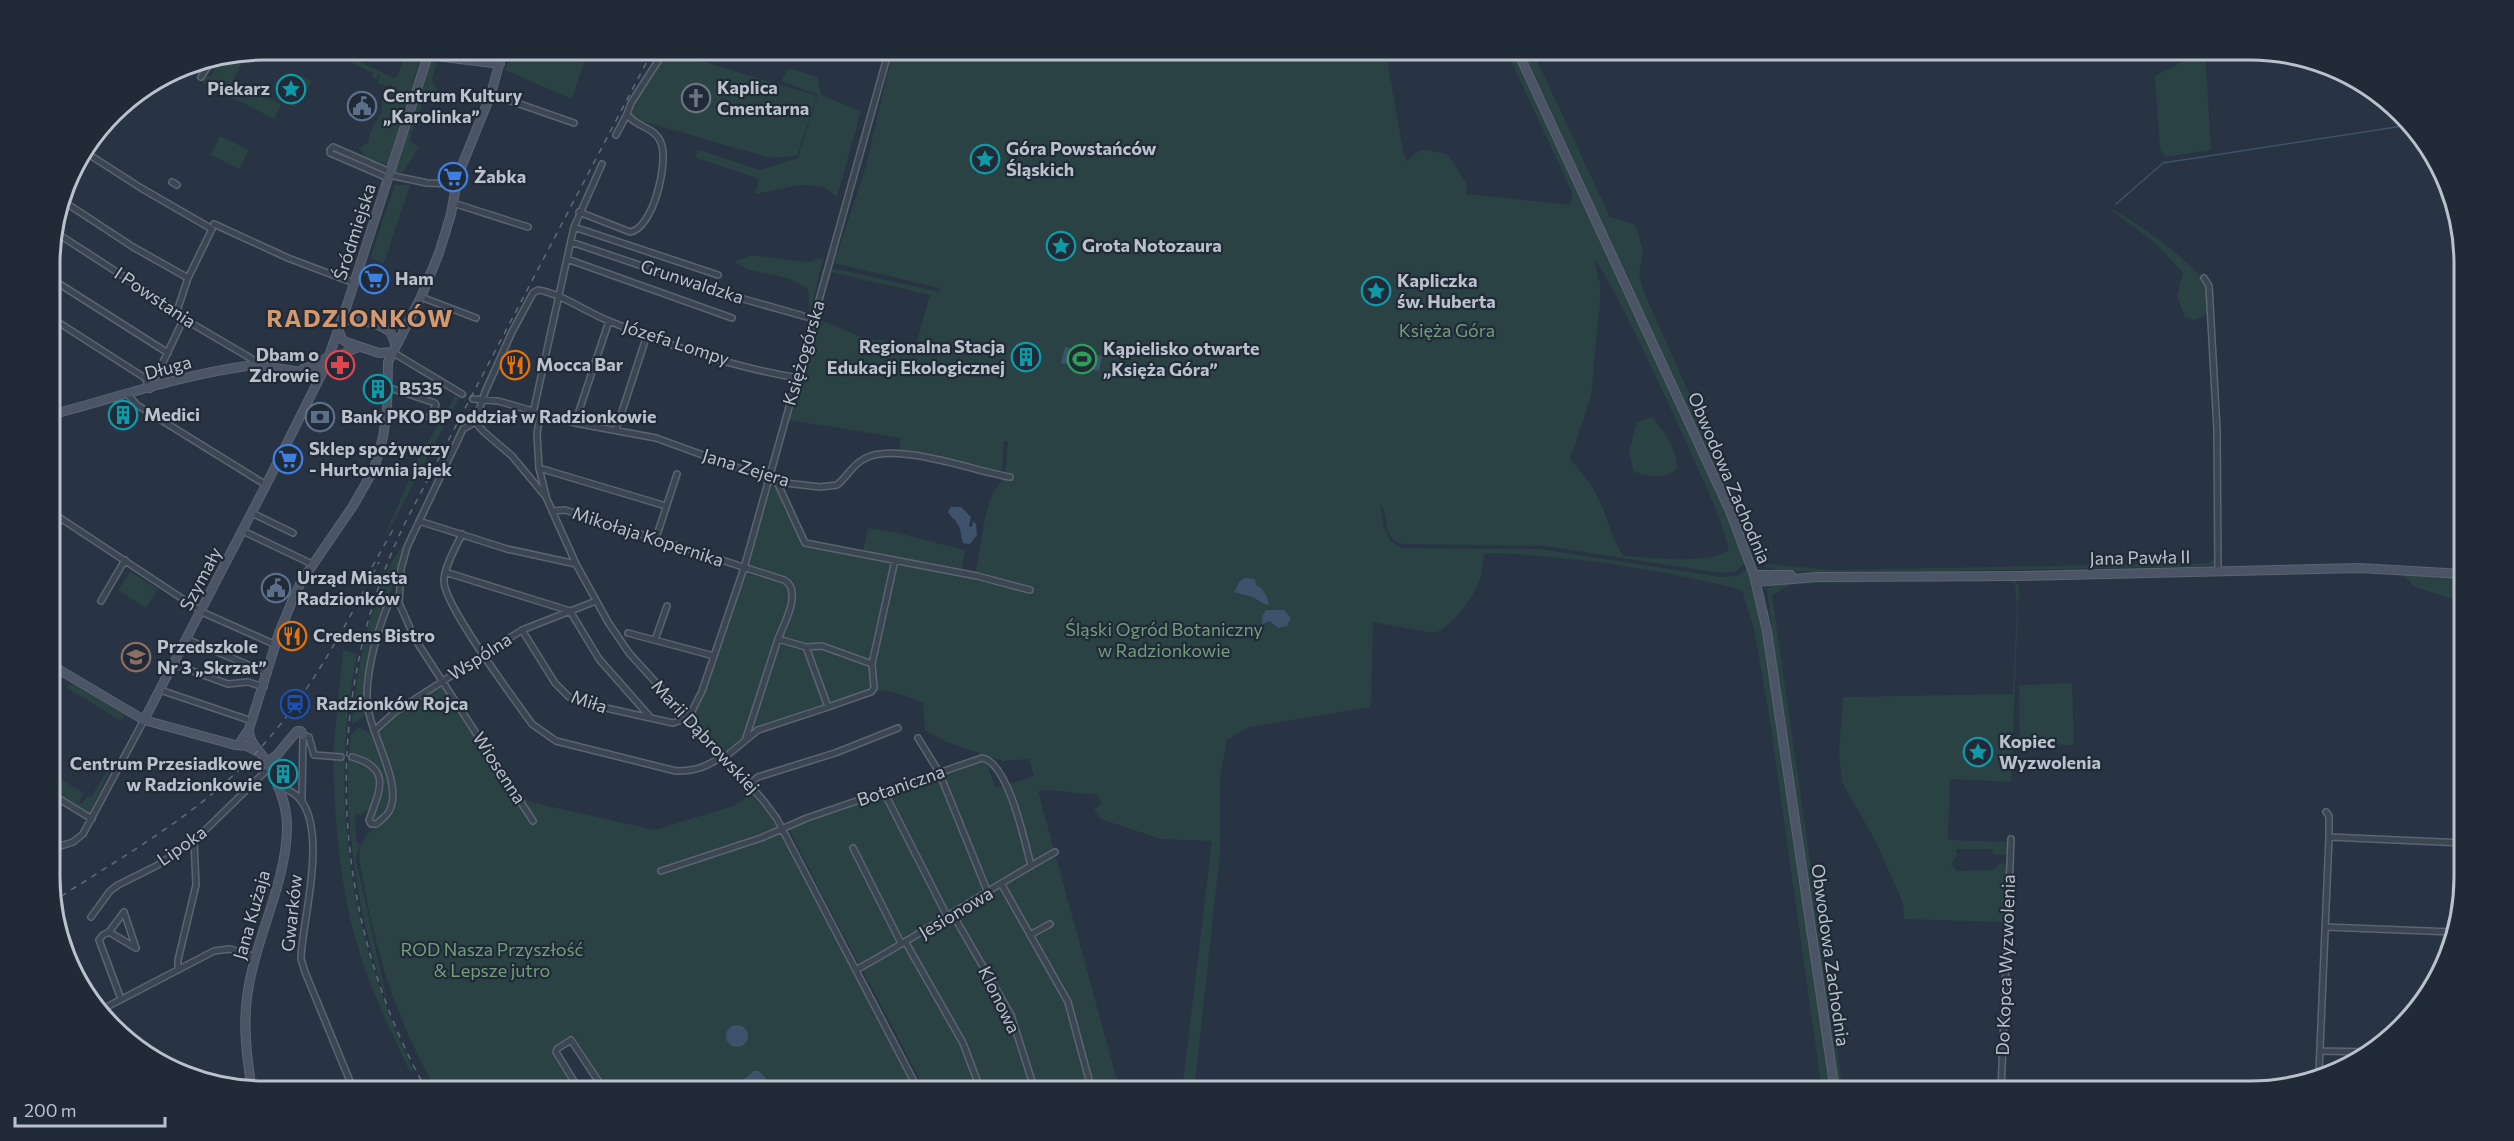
<svg xmlns="http://www.w3.org/2000/svg" width="2514" height="1141" viewBox="0 0 2514 1141" font-family="Commissioner,sans-serif">
<style>
.green{fill:#2a4244;fill-rule:evenodd}
.water{fill:#3e526c}
.lines{fill:none;stroke-linecap:round;stroke-linejoin:round}
.stream{stroke:#3e526c;stroke-width:1.5}
.street-tunnel{stroke:#3e4958;stroke-width:5;stroke-dasharray:5 2.5;stroke-linecap:butt}
.street-casing{stroke:#5b6470;stroke-width:8}
.secondary-casing{stroke:#5b6470;stroke-width:10}
.street{stroke:#3c4653;stroke-width:5}
.secondary{stroke:#4b5566;stroke-width:8}
.rail{stroke:#5f6a7a;stroke-width:1.5;stroke-dasharray:6 6;stroke-linecap:butt}
.labels{text-anchor:middle;stroke-width:4.5;stroke-linejoin:round;paint-order:stroke}
.poi-label{font-size:18px;font-weight:bold;fill:#bac1cc;stroke:#212b38;text-anchor:start}
.street-label{font-size:18px;fill:#bac1cc;stroke:#212b38}
.park-label{font-size:18px;fill:#729d7b;stroke:#212b38}
.district-label{font-size:24px;font-weight:bold;letter-spacing:1.5px;fill:#d5986d;stroke:#212b38}
.rim{fill:none;stroke:#bac1cc;stroke-width:3}
</style>
<rect width="100%" height="100%" fill="#283443"/>
<path class="green" d="M354,50h10l-4,12 34,16 4,-3 8,-23 12,4 2,4 -32,105 -22,-7 -7,-10 10,-6 1,-10 11,-19 2,-22 8,-3 1,-4 -7,2 -8,-3 4,-8 -4,-1v4l-2,1 -8,-5 5,3 1,-4 -24,-12z
M893,50h477l16,3 17,98 4,10c16,-16 21,-11 41,-6l19,29 -1,10 105,11 1,-13 -66,-142h8l210,457 22,55 -11,10 -15,1 -175,-27 -142,-2c-21,-4 -13,-27 -23,-41l4,25 7,14 12,6 136,1 182,28 15,-1 12,-7 18,78 65,444h-9l-52,-370 -16,-92 -12,-39c-81,-21 -164,-33 -248,-37l-10,1c-2,9 -1,19 -5,28 -5,15 -30,49 -46,51l-60,-11 -2,85 -122,20 -22,13 -7,37v76l-26,238h-12l30,-250 -51,-2 -60,-20 -7,-9 7,-6 -4,-10c-20,2 -39,-6 -59,-3l82,300h-195c-43,-89 -94,-174 -136,-263l194,-67 3,1 10,26 38,-12 -5,-17 -26,2 -57,-19 -21,-12 -2,-27c-17,-8 -36,-14 -55,-13l-106,36 -12,6 -25,20 -30,-33 -1,-6 11,-24 34,-98 33,-108 9,1 27,55 55,12 5,-23 30,5 67,17 -4,21 14,2c9,-33 6,-74 32,-98l-2,-4 3,-30h-4l-2,28 -4,4 -65,-16 -34,-6 2,-13 -112,-18 29,-101 51,21h13l33,8 15,-53 -99,-23 1,-4 108,24 -1,-4 -105,-25 32,-97zM1594,260c15,8 111,223 124,254 4,11 7,24 11,35 -16,17 -82,8 -106,7 -12,-19 -15,-38 -25,-58 -7,-15 -17,-26 -28,-39l21,-63 9,-94v-18z
M1523,50h9l78,167 25,7 8,26 -4,24 5,18 115,260 -2,7h-3l-38,-88z
M2205,50l6,100 -46,7 -5,-8 -5,-73z
M512,51l53,9 3,-4 17,4 -13,39 -67,-29z
M668,51l149,45 -20,60 -27,2 -138,-40 -3,-6z
M247,53l-13,27 47,24 -7,15 -72,-37 4,-7 4,2 12,-19z
M431,60l6,1 -5,19 5,9 -1,5 -9,-3 -18,50 10,6 -16,25h-8l-2,-2z
M789,68l28,9 4,18 40,16 -24,86 -13,-10 -23,-2 -46,9 4,-15 -65,-22 6,-7 60,20 38,-12 20,-63 -37,-14z
M299,75l12,6 -7,16 -9,10 -8,-3z
M220,136l29,14 -10,19 -28,-14z
M395,185h15l-26,78 -14,-5z
M2107,207c23,10 90,57 99,79 3,7 1,20 1,28l-12,6 -10,-3 -8,-21 6,-23 -29,-31z
M751,255l56,7 16,-4 -13,57 -2,-26 -18,-10 -41,-9 -15,-8z
M455,396l4,2 -78,147 36,-84z
M1651,417c13,12 26,32 26,51 -13,13 -26,8 -43,4l-5,-20 8,-30z
M402,547l2,1c-13,55 -44,108 -38,166l-14,11c3,-47 20,-141 50,-178z
M2216,558v8c-116,2 -232,5 -349,5 -19,1 -90,3 -104,-5l5,-2 63,6 376,-7z
M130,572l28,17 -12,19 -28,-18z
M2400,572l64,5v26l-49,-16z
M2013,579l6,7 -8,196 -61,-3 -2,61 61,2v10l-4,3h-11l-2,-6h-36l1,6 -6,10 6,6 37,-1 6,-7 6,1v43l-3,15 -99,-3 -1,-16 -27,-61 -34,-60 -3,-29 4,-56 170,-3 4,-89 -2,-21 -5,-3 -196,2 -24,2 -18,10 71,496h-5l-61,-420 -10,-82 7,-5 32,-3z
M343,650l14,4c-29,146 -7,282 56,416l-3,2c-18,-39 -37,-77 -50,-118 -20,-62 -25,-130 -27,-195h2v-5h-2z
M2072,683l2,62 -42,-1 -7,2 -5,6 -1,-67z
M70,684l5,1 50,30 -4,6 -55,-34z
M442,686l60,92 28,24 125,28 78,-24 19,-12 26,34 138,263h-307l-35,-55 -22,14 26,41h-141c-37,-63 -59,-130 -72,-202 -2,-11 -8,-29 -5,-40 4,-16 22,-27 34,-38l2,-22 -18,-56 19,-19z
M360,727l13,9 6,14 10,35 1,18 -16,20 -3,-3c9,-22 17,-31 2,-53 -7,-9 -13,-12 -24,-13l2,-20z
M348,760c33,2 41,43 12,55l-5,-1 1,27 3,3 -3,16 32,145c-27,-80 -42,-160 -40,-245z
M110,770l-21,44 -38,-24 1,-16 32,19 -5,9 3,2 5,-8 4,1 16,-26z"/>
<path class="water" d="M1065,347l37,9 -3,15 -38,-8z
M951,507h10l10,10 -2,9 3,1 1,-6 3,3 1,11 -7,9 -7,-1c-2,-6 -2,-15 -6,-20 -3,-6 -7,-5 -9,-12z
M1245,578l10,1 1,6c7,3 11,11 13,19l-3,1 -13,-8 -19,-5 6,-11z
M1266,610h18l7,8 -4,8 -9,2 -8,-7 -8,3v-7z
M726 1036a11 11 0 1 1 22 0a11 11 0 1 1-22 0Z
M754,1071h5l10,11 2,9h-19l-8,-12z"/>
<g class="lines">
<path class="stream" d="M2116,204l47,-41 246,-38"/>
<path class="street-tunnel" d="M462,394l11,5"/>
<g class="street-casing">
<path id="street" d="M590,57l2,-7
M201,77l11,-17
M491,94l83,29
M616,135l11,-21
M85,152l56,36 71,41 -24,49 -11,33
M389,175l38,8 29,1
M388,178l-58,-25v-3l3,-3 57,25
M172,182l5,3
M63,201l70,46 55,31
M453,203l75,24
M579,212l51,20c23,-3 39,-70 31,-89 -6,-17 -27,-16 -34,-29l4,-11 34,-53
M214,224l74,34 66,25
M574,227l144,48
M55,232l122,79 14,12 61,36 2,6
M571,242l148,50 95,27
M567,259l165,59
M50,278l118,75
M2204,278l5,8 8,144 1,141
M421,297l55,21
M50,317l95,61 5,11
M392,352l70,42
M156,377l28,-59
M798,378c-64,-11 -129,-32 -189,-57 -21,-8 -49,-28 -71,-31l-5,3 -21,39 -27,60 -10,30 9,10 28,24 34,41 30,67 32,58 21,31 133,146 15,20 142,272
M387,387l48,16 1,2 -7,12
M128,395l9,10 129,80
M473,399l25,2 77,22 81,15 121,44 43,5 17,-2c10,-8 15,-20 27,-26 31,-18 110,12 146,18
M533,413l41,-186 28,-63
M540,414l-3,20 2,34 7,28
M475,422l-12,7 -56,118 -6,22 -2,34 16,36 118,182
M575,423l34,-102
M616,430l31,-95
M539,468l127,38
M777,482l28,61 172,33 53,14
M552,511l13,-1 219,70c19,10 0,44 -6,59l28,8 16,-1 50,18
M51,512l153,101 72,32
M252,513l41,20
M419,521l88,28 69,15
M243,531l71,34
M462,534c-6,13 -17,31 -18,46 -2,23 71,120 88,144l24,17 120,30c19,0 31,-4 46,-15
M656,538l21,-64
M445,572l125,39 29,48 52,59
M101,601l24,-41
M522,630l33,53 14,14 19,7 85,19 12,-4 6,-6 11,-22 42,-123 145,-518
M628,633l86,23
M186,639l82,34
M655,640l12,-34
M806,647l22,60 43,-15 3,-4 -2,-24 23,-104
M173,664l55,20 20,-2 16,5
M160,690l92,31
M374,731l21,-19 127,-82 74,-29
M303,735l6,2 5,18 27,2
M746,738l32,-99
M918,738l21,34 49,121
M352,757c41,11 27,35 17,63l2,4h5c5,-4 13,-9 15,-17 10,-28 -23,-76 -24,-107 -1,-30 11,-71 22,-98l10,-4
M724,758l34,-28 70,-23
M749,785l9,-8 77,-24 63,-25
M277,787c63,8 24,133 24,172l4,13 49,119
M884,792l63,124
M51,794l41,25
M302,799l1,-64
M2329,837l135,6
M853,848l48,95
M51,849l22,-7 10,-8 61,-114
M661,871l100,-33 46,-20 175,-60c26,4 43,84 49,108
M1002,885l66,117 24,89
M952,913l59,102 24,76
M91,917l19,-26 8,-6 38,-19 38,-25 75,-73
M2325,927l128,5
M109,932l27,16
M1030,935l20,-11
M906,943l57,100 18,48
M178,969v-9l18,-75 -2,-44
M856,970c67,-37 131,-80 199,-118
M90,998l10,12
M121,999l-22,-59 4,-5 6,-3 15,-20 12,36
M99,1011l115,-60 16,-2 26,8
M2320,1051l52,1
M2319,1072l10,-235v-21l-3,-4
M580,1091l-24,-39 1,-3 14,-9 34,51
M2001,1091l10,-252"/>
</g>
<g class="secondary-casing">
<path id="secondary" d="M410,50l18,5 72,9
M1517,50l213,461 24,64 13,56 68,460
M341,322c10,-6 39,2 48,9 4,4 5,9 6,14
M339,331l3,8 4,3 33,11 13,-1
M303,369l12,-4 13,-8
M50,415c65,-17 131,-40 197,-49 22,-3 52,10 69,5 16,-4 23,-19 44,-24
M1754,575h37
M1756,582l60,-5 204,-1 339,-8 105,6
M51,665l93,55 91,25 12,1 9,5
M144,720l122,-235 59,-118 22,-62 81,-250
M249,730c0,14 11,20 17,31 11,19 21,44 21,65 0,54 -29,106 -38,159 -7,34 -3,70 3,104
M241,741l8,-12 30,-96 14,-34 8,-17 52,-76 21,-37 9,-32 4,-27 1,-48 33,-65 18,-44 12,-39 7,-39 33,-81 12,-44
M267,762l10,-7 20,-24h4l2,4"/>
</g>
<use href="#street" class="street"/>
<use href="#secondary" class="secondary"/>
<path class="rail" d="M372,567l22,-39
M51,903c59,-39 124,-75 176,-122 69,-61 110,-139 152,-219
M427,1091c-98,-174 -109,-390 -21,-570l247,-471"/>
</g>
<defs>
<g id="sight-ring" transform="scale(1.5)"><circle r="9.5" fill="#212b38" stroke="#0f9aa8" stroke-width="1.5"/><path d="M0-6L1.8-2.2L6-1.7L2.9 1.2L3.7 5.4L0 3.3L-3.7 5.4L-2.9 1.2L-6-1.7L-1.8-2.2Z" fill="#0f9aa8"/></g>
<g id="church-ring" transform="scale(1.5)"><circle r="9.5" fill="#212b38" stroke="#6b7280" stroke-width="1.5"/><path d="M-1.2-6h2.4v3.5h3.3v2.4h-3.3V6h-2.4V-.1h-3.3v-2.4h3.3Z" fill="#6b7280"/></g>
<g id="civic-ring" transform="scale(1.5)"><circle r="9.5" fill="#212b38" stroke="#5c6f8a" stroke-width="1.5"/><path d="M-.6-6.5H3V-4.5H.6V-3L4-1V1h2V6H-6V1h2V-1L-.6-3ZM-1.2 2.5V6h2.4V2.5Z" fill="#5c6f8a"/></g>
<g id="supermarket-ring" transform="scale(1.5)"><circle r="9.5" fill="#212b38" stroke="#3f7fe0" stroke-width="1.5"/><path d="M-6-5.5h2.5l.6 2H6L4.5 2H-2.5L-4.4-4H-6ZM-1.5 3.2a1.3 1.3 0 1 0 .1 0ZM3 3.2a1.3 1.3 0 1 0 .1 0Z" fill="#3f7fe0"/></g>
<g id="building-ring" transform="scale(1.5)"><circle r="9.5" fill="#212b38" stroke="#0f9aa8" stroke-width="1.5"/><path d="M-4-6H4V6H1V3H-1V6H-4ZM-2.5-4.3h1.7v1.8h-1.7ZM.8-4.3h1.7v1.8H.8ZM-2.5-1h1.7V.8h-1.7ZM.8-1h1.7V.8H.8Z" fill="#0f9aa8"/></g>
<g id="stadium-ring" transform="scale(1.5)"><circle r="9.5" fill="#212b38" stroke="#2e9e5b" stroke-width="1.5"/><path d="M0-5a6.5 5 0 1 0 0 10a6.5 5 0 1 0 0-10ZM-3.5-1.8h7v3.6h-7Z" fill="#2e9e5b"/></g>
<g id="pharmacy-ring" transform="scale(1.5)"><circle r="9.5" fill="#212b38" stroke="#e0444e" stroke-width="1.5"/><path d="M-2-6h4v4h4v4h-4v4h-4v-4h-4v-4h4Z" fill="#e0444e"/></g>
<g id="restaurant-ring" transform="scale(1.5)"><circle r="9.5" fill="#212b38" stroke="#e8710a" stroke-width="1.5"/><path d="M-5-6h1v4h1v-4h1v4h1v-4h1v5L-1.5 .5V6h-2V.5L-5-1ZM5-6V6H3V1.5H1.5Q1.5-4 5-6Z" fill="#e8710a"/></g>
<g id="bank-ring" transform="scale(1.5)"><circle r="9.5" fill="#212b38" stroke="#5c6f8a" stroke-width="1.5"/><path d="M-6-4H6V4H-6ZM0-2.3a2.3 2.3 0 1 0 0 4.6a2.3 2.3 0 1 0 0-4.6Z" fill="#5c6f8a"/></g>
<g id="school-ring" transform="scale(1.5)"><circle r="9.5" fill="#212b38" stroke="#8d6e63" stroke-width="1.5"/><path d="M0-5L7-2L0 1L-7-2ZM-4 1L0 2.5L4 1V4Q0 6-4 4Z" fill="#8d6e63"/></g>
<g id="station-ring" transform="scale(1.5)"><circle r="9.5" fill="#212b38" stroke="#1a4fb4" stroke-width="1.5"/><path d="M-3-6H3Q5-6 5-4V2Q5 4 3 4L4.5 6H3L1.5 4h-3L-3 6H-4.5L-3 4Q-5 4-5 2V-4Q-5-6-3-6ZM-3.5-4v3h7v-3ZM-3.5 1v1.5H-2V1ZM2 1v1.5H3.5V1Z" fill="#1a4fb4"/></g>
</defs>
<g fill-rule="evenodd">
<use href="#sight-ring" x="291" y="89"/>
<use href="#church-ring" x="696" y="98"/>
<use href="#civic-ring" x="362" y="106"/>
<use href="#sight-ring" x="985" y="159"/>
<use href="#supermarket-ring" x="453" y="177"/>
<use href="#sight-ring" x="1061" y="246"/>
<use href="#supermarket-ring" x="374" y="279"/>
<use href="#sight-ring" x="1376" y="291"/>
<use href="#building-ring" x="1026" y="357"/>
<use href="#stadium-ring" x="1082" y="359"/>
<use href="#pharmacy-ring" x="340" y="365"/>
<use href="#restaurant-ring" x="515" y="365"/>
<use href="#building-ring" x="378" y="389"/>
<use href="#building-ring" x="123" y="415"/>
<use href="#bank-ring" x="320" y="417"/>
<use href="#supermarket-ring" x="288" y="459"/>
<use href="#civic-ring" x="276" y="588"/>
<use href="#restaurant-ring" x="292" y="636"/>
<use href="#school-ring" x="136" y="657"/>
<use href="#station-ring" x="295" y="704"/>
<use href="#sight-ring" x="1978" y="752"/>
<use href="#building-ring" x="283" y="774"/>
</g>
<g class="labels">
<g class="poi-label">
<text x="717" y="94">Kaplica<tspan x="717" dy="21">Cmentarna</tspan></text>
<text x="270" y="95" text-anchor="end">Piekarz</text>
<text x="383" y="102">Centrum Kultury<tspan x="383" dy="21">„Karolinka”</tspan></text>
<text x="1006" y="155">Góra Powstańców<tspan x="1006" dy="21">Śląskich</tspan></text>
<text x="474" y="183">Żabka</text>
<text x="1082" y="252">Grota Notozaura</text>
<text x="395" y="285">Ham</text>
<text x="1397" y="287">Kapliczka<tspan x="1397" dy="21">św. Huberta</tspan></text>
<text x="1005" y="353" text-anchor="end">Regionalna Stacja<tspan x="1005" dy="21">Edukacji Ekologicznej</tspan></text>
<text x="1103" y="355">Kąpielisko otwarte<tspan x="1103" dy="21">„Księża Góra”</tspan></text>
<text x="319" y="361" text-anchor="end">Dbam o<tspan x="319" dy="21">Zdrowie</tspan></text>
<text x="536" y="371">Mocca Bar</text>
<text x="399" y="395">B535</text>
<text x="144" y="421">Medici</text>
<text x="341" y="423">Bank PKO BP oddział w Radzionkowie</text>
<text x="309" y="455">Sklep spożywczy<tspan x="309" dy="21">- Hurtownia jajek</tspan></text>
<text x="297" y="584">Urząd Miasta<tspan x="297" dy="21">Radzionków</tspan></text>
<text x="313" y="642">Credens Bistro</text>
<text x="157" y="653">Przedszkole<tspan x="157" dy="21">Nr 3 „Skrzat”</tspan></text>
<text x="316" y="710">Radzionków Rojca</text>
<text x="1999" y="748">Kopiec<tspan x="1999" dy="21">Wyzwolenia</tspan></text>
<text x="262" y="770" text-anchor="end">Centrum Przesiadkowe<tspan x="262" dy="21">w Radzionkowie</tspan></text>
</g>
<g class="street-label">
<text transform="translate(355 232) rotate(-72)" y="6">Śródmiejska</text>
<text transform="translate(692 282) rotate(18)" y="6">Grunwaldzka</text>
<text transform="translate(155 298) rotate(34)" y="6">I Powstania</text>
<text transform="translate(676 343) rotate(18)" y="6">Józefa Lompy</text>
<text transform="translate(804 353) rotate(-74)" y="6">Księżogórska</text>
<text transform="translate(168 368) rotate(-15)" y="6">Długa</text>
<text transform="translate(746 468) rotate(17)" y="6">Jana Zejera</text>
<text transform="translate(1729 478) rotate(67)" y="6">Obwodowa Zachodnia</text>
<text transform="translate(648 537) rotate(18)" y="6">Mikołaja Kopernika</text>
<text transform="translate(2140 558) rotate(-1)" y="6">Jana Pawła II</text>
<text transform="translate(201 579) rotate(-62)" y="6">Szymały</text>
<text transform="translate(480 657) rotate(-33)" y="6">Wspólna</text>
<text transform="translate(589 702) rotate(19)" y="6">Miła</text>
<text transform="translate(705 737) rotate(47)" y="6">Marii Dąbrowskiej</text>
<text transform="translate(499 768) rotate(57)" y="6">Wiosenna</text>
<text transform="translate(901 786) rotate(-19)" y="6">Botaniczna</text>
<text transform="translate(182 846) rotate(-35)" y="6">Lipoka</text>
<text transform="translate(292 913) rotate(-84)" y="6">Gwarków</text>
<text transform="translate(956 913) rotate(-31)" y="6">Jesionowa</text>
<text transform="translate(252 915) rotate(-74)" y="6">Jana Kużaja</text>
<text transform="translate(1830 955) rotate(82)" y="6">Obwodowa Zachodnia</text>
<text transform="translate(2006 965) rotate(-88)" y="6">Do Kopca Wyzwolenia</text>
<text transform="translate(999 1000) rotate(64)" y="6">Klonowa</text>
</g>
<g class="park-label">
<text x="1447" y="337">Księża Góra</text>
<text x="1164" y="636">Śląski Ogród Botaniczny<tspan x="1164" dy="21">w Radzionkowie</tspan></text>
<text x="492" y="956">ROD Nasza Przyszłość<tspan x="492" dy="21">&amp; Lepsze jutro</tspan></text>
</g>
<g class="district-label">
<text x="360" y="327">RADZIONKÓW</text>
</g>
</g>
<path d="M0 0H2514V1141H0ZM264 60H2250A204 204 0 0 1 2454 264V877A204 204 0 0 1 2250 1081H264A204 204 0 0 1 60 877V264A204 204 0 0 1 264 60Z" fill="#212b38" fill-rule="evenodd"/>
<path class="rim" d="M264 60H2250A204 204 0 0 1 2454 264V877A204 204 0 0 1 2250 1081H264A204 204 0 0 1 60 877V264A204 204 0 0 1 264 60Z"/>
<path d="M15 1117v9h150v-9" fill="none" stroke="#bac1cc" stroke-width="3"/>
<text x="24" y="1117" font-size="18" fill="#bac1cc" stroke="#212b38" stroke-width="4.5" paint-order="stroke">200 m</text>
</svg>
